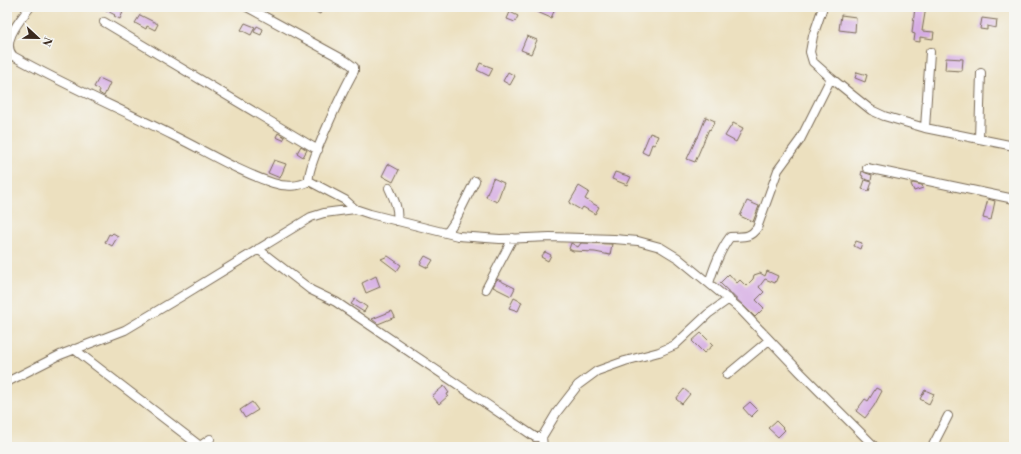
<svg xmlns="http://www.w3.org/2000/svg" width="1021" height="454" viewBox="0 0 1021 454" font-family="'Libre Bodoni',serif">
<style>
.building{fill:#d5ace4}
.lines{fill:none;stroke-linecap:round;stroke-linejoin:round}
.minor-casing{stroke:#796a56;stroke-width:10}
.minor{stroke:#fff;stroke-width:8}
</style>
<rect width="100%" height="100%" fill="#f6f6f2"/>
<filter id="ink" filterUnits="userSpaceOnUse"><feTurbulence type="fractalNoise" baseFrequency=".025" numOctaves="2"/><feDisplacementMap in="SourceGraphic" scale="8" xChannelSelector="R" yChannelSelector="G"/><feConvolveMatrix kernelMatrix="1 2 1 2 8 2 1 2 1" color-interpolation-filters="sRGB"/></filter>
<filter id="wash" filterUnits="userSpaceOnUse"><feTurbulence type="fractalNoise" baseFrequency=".012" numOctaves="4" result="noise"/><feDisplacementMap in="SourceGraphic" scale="16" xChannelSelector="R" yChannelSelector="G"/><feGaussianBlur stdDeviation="0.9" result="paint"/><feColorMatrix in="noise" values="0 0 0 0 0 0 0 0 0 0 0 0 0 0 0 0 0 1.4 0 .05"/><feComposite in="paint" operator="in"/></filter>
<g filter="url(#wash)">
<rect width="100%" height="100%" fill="#ece0bf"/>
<g id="blocks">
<path class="building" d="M100,7h14l9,5 -3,7 -6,-3 1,-1z
M305,7h18l-3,7z
M526,7h30l-5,11z
M915,7h11l-4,24 12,1 -1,7 -13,-2v5l-6,-1 1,-7 -3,-1z
M510,12l8,4 -3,6 -8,-3z
M140,15l18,9 -3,6 -8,-4 -1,3 -11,-6z
M841,15l15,2 -1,15 -16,-2z
M982,18l15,2 -1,8 -9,-2v4l-7,-1z
M245,23l10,4 -4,8 -10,-5z
M257,26l6,3 -2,6 -7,-3z
M527,36l10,4 -6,14 -10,-4z
M946,58l17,1 -1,12 -17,-1z
M480,63l13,5 -4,8 -12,-6z
M508,72l7,4 -5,9 -7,-4z
M857,72l10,3 -2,7 -10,-4z
M99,78l11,5 -6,13 -5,-3 1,-3 -6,-3z
M706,117l9,4 -5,9 -1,-1 -14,33 -8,-3 10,-22h1z
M733,123l10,5 -7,14 -11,-6z
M278,133l7,4 -2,3 -7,-3z
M650,133l8,3 -4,9 -2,-1 -4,11 -6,-3z
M301,146l6,4 -4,7 -6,-4z
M274,160l12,4 -6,14 -12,-5z
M388,164l11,6 -6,12 -11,-6z
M862,171l4,2 6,2 -1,6 -9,-3 1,-2 -2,-1z
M615,172l16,5 -4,8 -15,-6z
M493,178l11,5 -7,19 -11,-5z
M865,180l7,2 -3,9 -7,-2z
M913,183l9,2 1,3 -9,3 -3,-7z
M579,186l10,6 -4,7 14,8 -4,7 -12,-7 -2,3 -12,-7z
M988,199l7,2 -4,19 -8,-2z
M747,201l12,5 -6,16 -13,-6z
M113,233l5,3 -6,10 -7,-4 4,-8 2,1z
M856,241l6,2 -2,6 -6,-3z
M571,243l7,4 3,-4 31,1 -2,11 -15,-3 -22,-1 -4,-2z
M545,252l6,3 -3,6 -7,-4z
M388,256l13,9 -4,6 -16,-12z
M425,256l8,4 -5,8 -8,-4z
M767,271l11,5 -3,7 -10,-4 -6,8 5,5 -8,8 8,8 -9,9 -35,-34 9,-9 8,9 3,-3 6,6 7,-7 1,-4 6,-2 5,3z
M376,276l4,11 -14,6 -4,-10z
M497,279l18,9 -4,8 -18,-9z
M514,298l8,4 -4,9 -9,-3z
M355,299l12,8 -3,5 -13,-8z
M392,311l3,6 -17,7 -6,-5z
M701,333l12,12 -9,8 -12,-12z
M444,386l5,7 -2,1 1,2 -9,8 -7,-8z
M876,388l6,3 -8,15 -9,12 -9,-7 9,-12 3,2z
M684,389l6,5 -8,10 -6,-5z
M925,390l9,4 -5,10 -9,-5z
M252,402l6,8 -13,8 -5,-8z
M750,402l8,8 -7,7 -8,-9z
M776,421l9,9 -7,7 -10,-9z"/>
</g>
</g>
<g filter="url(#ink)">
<use href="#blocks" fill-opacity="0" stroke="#796a56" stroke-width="1"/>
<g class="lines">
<g class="minor-casing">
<path id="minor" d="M30,7c-9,12 -30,35 -17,49 53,30 108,53 161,80 33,16 65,36 99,47 12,4 26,4 36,-2
M247,7l99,54 8,6v4c-9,16 -48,96 -45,110
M823,7l-10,29 -3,16 3,10 18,16 40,32 13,6 41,12 89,18
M104,22l214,128
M925,128l5,-76
M979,139l2,-66
M867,168l147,31
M309,181l36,19 10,9
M389,188c5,11 10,21 8,33
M447,233l8,-12 20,-40
M258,249l53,41 25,12 199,135h7
M709,283c5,-16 11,-33 21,-46 13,-1 19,2 27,-9l21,-58 22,-30 31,-62
M486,289l27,-51
M74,349l126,97 10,-7
M727,375l42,-35
M7,382l53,-27 65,-25 57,-34 129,-79 13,-4 31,-4 15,5 88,22 42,3 50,-2 64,2 24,2 22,6 18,11 62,51 61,64 74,74
M543,447l-1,-10 15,-25 21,-27 19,-14 28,-10 34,-9 16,-7 33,-31 21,-15
M932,447l16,-31"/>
</g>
<use href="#minor" class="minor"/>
</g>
</g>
<rect width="1021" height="454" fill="none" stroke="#f6f6f2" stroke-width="24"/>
<g transform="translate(38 38) rotate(112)" stroke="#f6f6f2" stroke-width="3" paint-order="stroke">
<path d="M0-3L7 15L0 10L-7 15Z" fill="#3b2a1e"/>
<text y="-6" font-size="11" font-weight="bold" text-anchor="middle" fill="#3b2a1e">N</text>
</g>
</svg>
